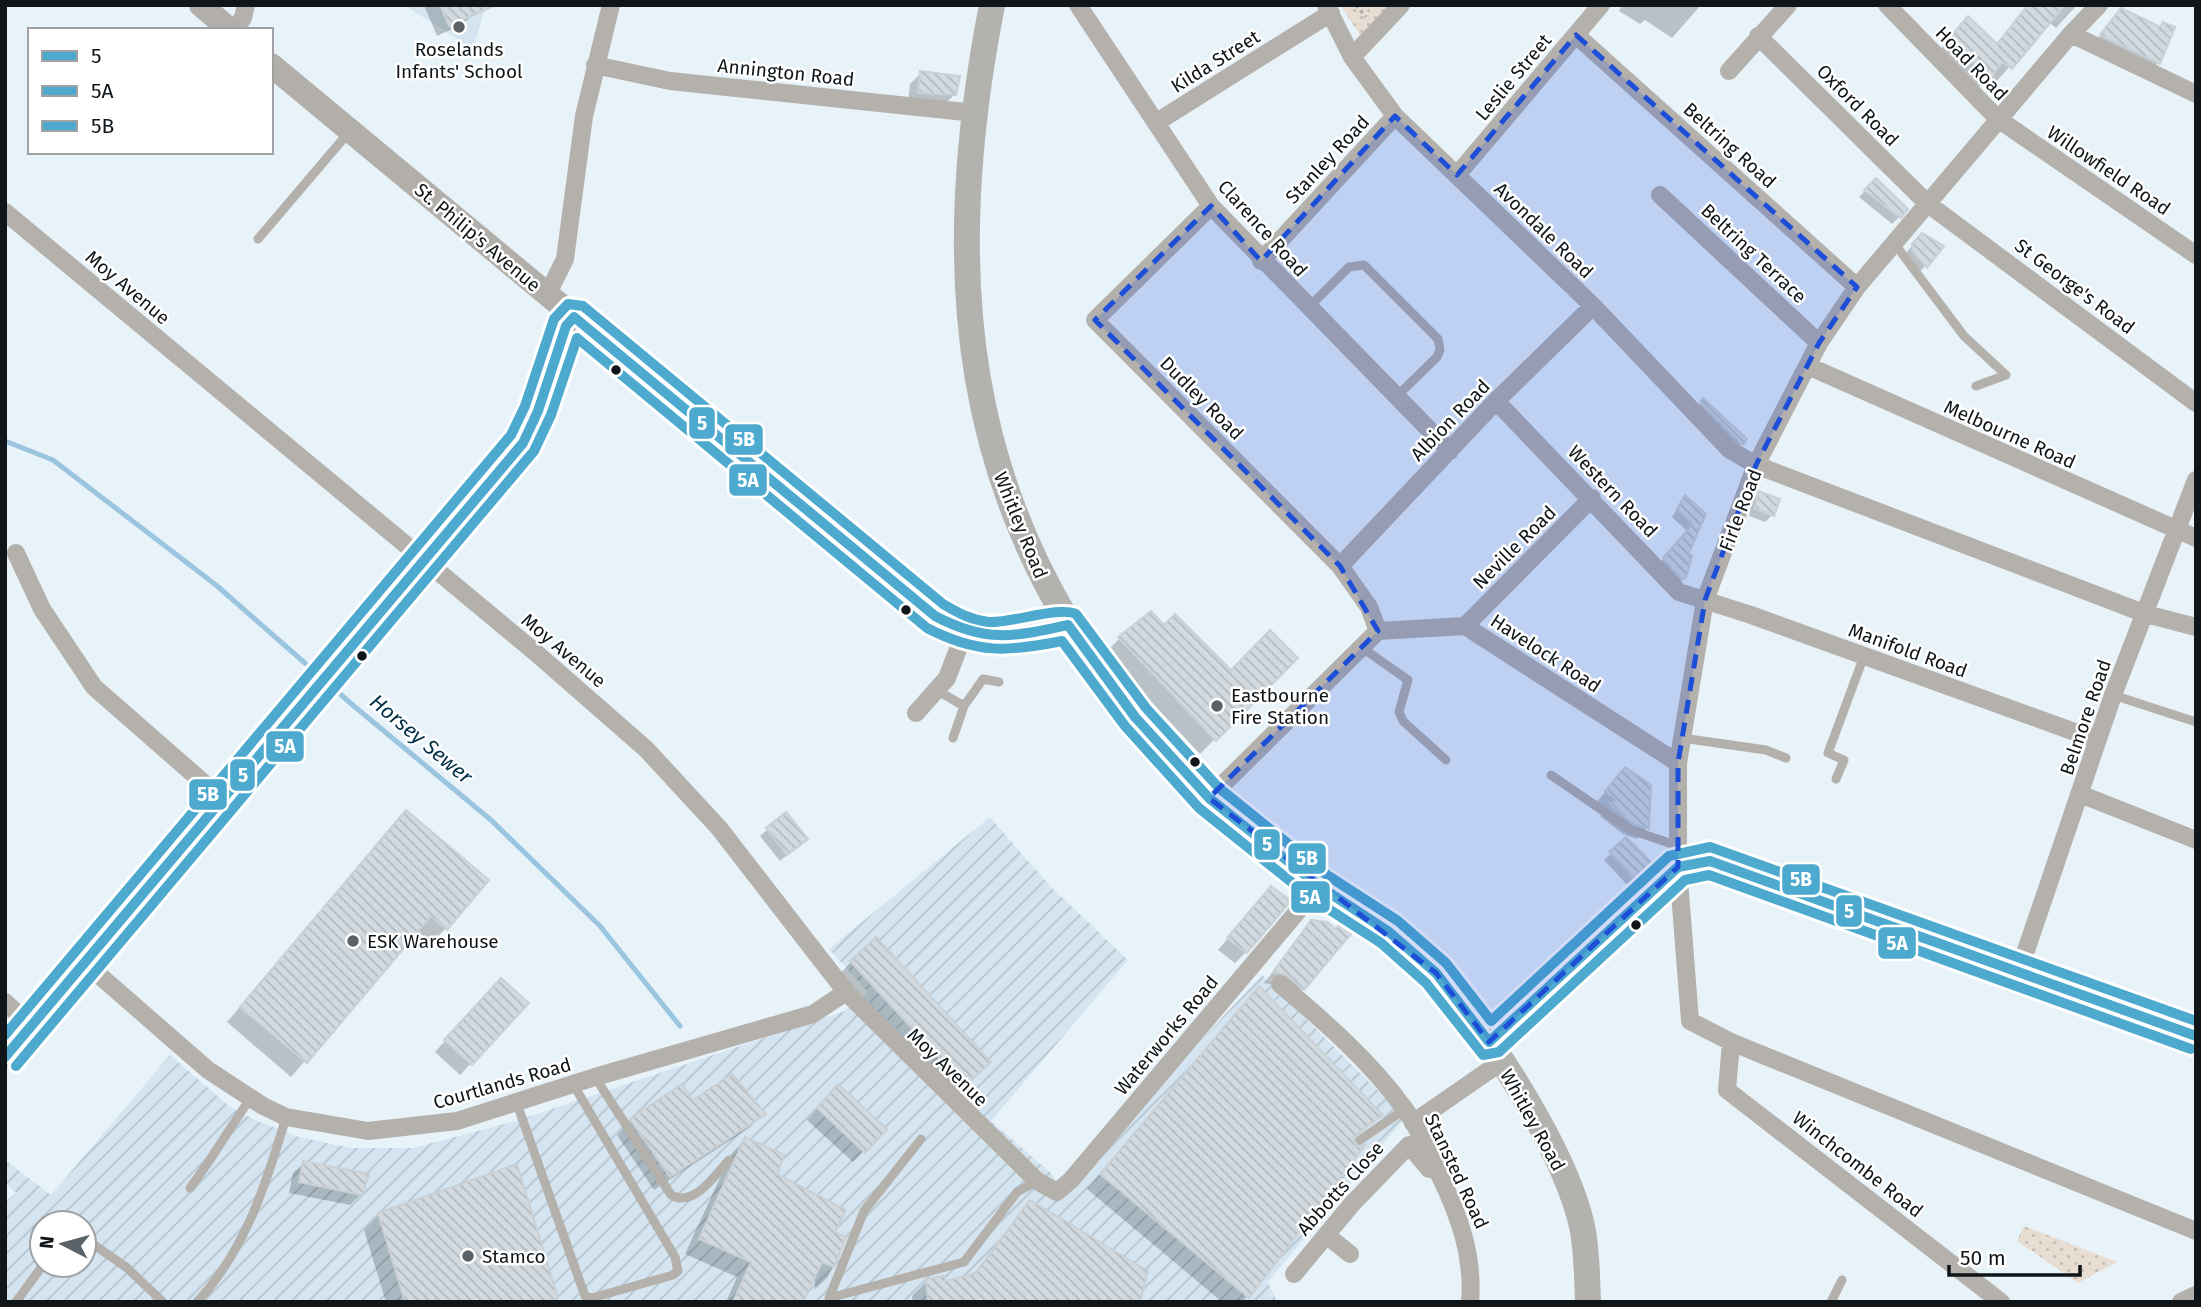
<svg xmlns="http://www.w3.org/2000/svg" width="2201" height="1307" viewBox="0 0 2201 1307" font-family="'Fira Sans',sans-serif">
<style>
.built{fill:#d4e5f1}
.industrial{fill:url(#industrial-furrows);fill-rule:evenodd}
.park{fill:url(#park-dots)}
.shadow{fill:#0003}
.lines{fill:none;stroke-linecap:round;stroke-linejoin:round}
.stream{stroke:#9bc4df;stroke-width:5}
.building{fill:url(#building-back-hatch);stroke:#c9d0d6;stroke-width:2}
.path{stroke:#aeafae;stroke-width:3.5;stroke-dasharray:3.5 3.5;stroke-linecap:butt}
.lane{stroke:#b4b0ab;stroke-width:9}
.street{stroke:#b4b0ab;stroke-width:18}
.secondary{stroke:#b2afab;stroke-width:24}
.primary{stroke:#b4b2af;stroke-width:26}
.bus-1-casing{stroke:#fff;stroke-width:16}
.bus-2-casing{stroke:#fff;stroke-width:16}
.bus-3-casing{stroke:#fff;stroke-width:16}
.bus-1{stroke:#4daace;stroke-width:10}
.bus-2{stroke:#4daace;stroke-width:10}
.bus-3{stroke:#4daace;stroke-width:10}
.marked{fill:#1d4ed8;fill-opacity:0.2;stroke:#1d4ed8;stroke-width:5;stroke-dasharray:14 9;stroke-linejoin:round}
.poi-dot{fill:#5b6267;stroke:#fff;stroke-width:2.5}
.bus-dot{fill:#0f1519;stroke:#fff;stroke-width:2.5}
.labels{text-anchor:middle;stroke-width:5;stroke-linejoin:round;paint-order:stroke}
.poi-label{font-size:19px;fill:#0f1519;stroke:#fff;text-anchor:start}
.street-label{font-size:19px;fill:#0f1519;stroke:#fff}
.water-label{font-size:21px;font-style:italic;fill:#002f47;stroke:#fff}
.line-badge{stroke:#fff;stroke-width:2.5}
.badge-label{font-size:19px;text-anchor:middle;font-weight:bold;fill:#fff}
</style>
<defs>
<pattern id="industrial-furrows" width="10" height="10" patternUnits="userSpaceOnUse" patternTransform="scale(1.75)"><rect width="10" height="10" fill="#d4e5f1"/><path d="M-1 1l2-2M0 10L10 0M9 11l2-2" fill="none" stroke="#b5c4ce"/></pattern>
<pattern id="park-dots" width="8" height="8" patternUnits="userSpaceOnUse" patternTransform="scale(1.75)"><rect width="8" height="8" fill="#e7ddd2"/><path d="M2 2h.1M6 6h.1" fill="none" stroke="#c5bdb4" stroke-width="1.8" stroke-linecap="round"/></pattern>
<pattern id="building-back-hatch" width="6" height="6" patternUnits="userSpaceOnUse" patternTransform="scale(1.75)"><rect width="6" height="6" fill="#d2dadf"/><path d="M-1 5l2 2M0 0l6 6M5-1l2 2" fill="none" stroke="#b3babf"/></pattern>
</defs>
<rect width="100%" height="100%" fill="#e8f2f9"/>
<path class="built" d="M404,5h82l-13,44z"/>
<path class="industrial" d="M990,817l60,69 78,74 -137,161 62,54 7,16 202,-216 143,143 -137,164 9,20h-1272v-100l11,-9 -11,-10v-23l46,35 119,-140 59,51 26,14 44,17 52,11h62l103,-27 329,-110 23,-19 -39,-43zM42,1223h42v42h-42z"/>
<path class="park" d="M1340,5h51l-29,33z
M2024,1226l93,36 -39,21 -61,-42z"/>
<path class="shadow" d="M424,5h46l4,9 -11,10 -26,12z
M1622,5h79l-29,33 -27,-18 -5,4 -21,-13z
M2031,5h46l-21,23 -7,-6 -53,60 -7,-5 -13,13 -42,-34 34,-37 27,26z
M2121,10l37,53 -11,11 -56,-27z
M921,73l34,21 -11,11 -36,-2 2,-19z
M1876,180l23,37 -7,7 -33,-27z
M1915,242l26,4 -22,27 -13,-20z
M1703,400l39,43 -7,7 -41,-40z
M1759,493l13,22 -7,7 -16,-6 3,-16z
M1685,497l19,17 -17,39 -2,24 -7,7 -21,-18 31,-34 -16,-15z
M1164,627l67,46 64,-15 -95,96 -95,-101 15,-15z
M1614,781l33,47 -10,11 -14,-5 -23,-18 6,-6 -10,-7z
M407,812l39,116 -15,15 -14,-12 -126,146 -64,-55z
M786,814l13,31 -19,16 -20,-25z
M1626,840l19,33 -16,14 -25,-27z
M1261,899l-15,53 -11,11 -17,-13z
M1312,922l23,8 8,-8 -40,66 -11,11 -16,-14 -12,-2z
M851,962l123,114 -25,23 -112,-122z
M1259,988l122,127 -28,24 -105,157 -6,6h-20l-135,-113z
M490,991l36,12 -66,72 -25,-23z
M838,1087l46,43 -31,32 -46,-42z
M692,1103l71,11 -14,14 -95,62 -37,-55 14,-15z
M746,1139l28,36 59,58 11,5 -16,39 -13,12 -1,-16 -13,29h-75l11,-25 -52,-23 46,-100z
M304,1163l57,31 -11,11 -61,-12 4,-20z
M1030,1202l108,100h-225l-1,-6 15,-15 16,3 29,-8z
M379,1215l177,83 -4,4h-166l-22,-72z"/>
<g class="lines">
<path class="stream" d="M5,441l48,19 163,125 139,122 136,113 109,106 80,100"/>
</g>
<path class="building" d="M440,5h56l-47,21z
M2028,5h37l-53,64 -10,-7 -10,15 -45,-36 21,-25 29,28z
M2121,8l39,19 3,-5 12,5 -15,37 -60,-29z
M920,71l40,5 -4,19 -38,-2z
M1876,178l32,31 -7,9 -37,-28z
M1922,233l22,13 -17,22 -15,-18v-6z
M1703,398l44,41 -4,6 -43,-43z
M1758,491l22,8 -6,17 -19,-7z
M1685,495l21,19 -17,39 3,3 -6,22 -4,1 -19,-21 30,-34 -16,-15z
M1151,611l13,14 11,-11 56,56 39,-40 28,28 -82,83 -98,-104z
M1625,767l26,18 -2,44 -15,-5 -24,-20 7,-4 -12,-9z
M406,810l83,70 -42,50 -16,-14 -124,147 -67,-56z
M786,812l22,27 -21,16 -21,-27z
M1626,837l29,29 -18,15 -28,-29z
M1271,886l20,15 -44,52 -20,-15z
M1311,920l16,2 9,7 6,-9 14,8 -52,62 -17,-15 -14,-3z
M876,937l115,125 -26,24 -115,-125z
M501,978l28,25 -57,62 -28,-25z
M1259,986l124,129 -29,21 2,10 9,-1 -116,153 -149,-124z
M732,1074l34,40 -96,63 -40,-58 52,-35 11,16z
M838,1084l49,45 -22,24 -48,-45z
M745,1137l40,18 -8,19 69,36 -11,22 11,5 -12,30 -12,-5 -19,40h-70l18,-40 -52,-23z
M303,1161l66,13 -7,21 -63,-13z
M517,1164l41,134 -13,4h-140l-27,-89z
M1030,1200l118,71 -8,31h-212l-2,-23 18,-3 1,5 31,-8z"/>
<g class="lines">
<path class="path" d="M1356,5l10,12"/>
<path class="lane" d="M258,239l91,-107
M1894,243l70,93 42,39 -30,11
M1309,307l40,-40 15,-2 74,74 2,11 -3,7 -41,40
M1361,647l47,33 -9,32 4,9 43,39
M938,691l26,15 19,-27 16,3
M2113,695l83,27
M953,738l11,-32
M1682,738l84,12 20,8
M1551,775l80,55 47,16
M1836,779l8,-19 -16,-7 36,-97
M595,1077l76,118c23,13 43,-19 58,-35
M516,1101l69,195 7,2 81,-23 5,-4 -3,-14 -102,-173
M921,1139l-57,72 -35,87 135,-36 53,-70 20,-11
M1360,1140l45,-31
M190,1188c22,-29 39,-59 60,-89
M84,1238l42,29 37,35
M16,1302l27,-37
M197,1302c48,-51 70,-120 89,-185
M1831,1302l11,-22"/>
<path class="street" d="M1078,5l133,201 239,245
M1326,5l26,52 43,59 198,190 137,144 26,15 390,149 50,13
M1887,5l111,114 198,136
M2099,5l-28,29 -214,253 -38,56 -63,122 -51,135 -27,163v104l12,154 41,21 465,189
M234,30l9,-12 3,-13
M2071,34l125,60
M1576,35l281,252
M1758,36l170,168 268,199
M1352,57l49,-52
M595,65l75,16 305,32
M1729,71l59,-66
M1157,122l174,-109
M1457,175l144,-170
M1660,195l159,148
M1211,206l-116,114 245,246 29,41 9,24
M5,212l530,440 111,97 73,79 127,164 191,189 20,11 14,-12 248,-294
M1261,261l134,-145
M547,295l18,-36 19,-143 27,-111
M1808,366l388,172
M1496,401l183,191 72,23 346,125
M16,553l26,56 52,78 128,112
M1340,566l156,-165 97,-95
M1465,626l127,-128
M1378,631l87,-5 213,137
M916,713l31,-35 18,-47
M2080,794l116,46
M1209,798l169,-167
M84,962l124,108 55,36 23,11 82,14 89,-10 138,-44 218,-63 33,-22
M2019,971l94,-276 83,-215
M1280,984c45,38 89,76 124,124 15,20 24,44 35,66 20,41 35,82 31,128
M5,1002l26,24
M1731,1042l-4,48 274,212
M5,1057l518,-614 15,-32 28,-85 8,-9
M1413,1123l88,-61
M1326,1235l24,19
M1294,1274l58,-70 57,-59 20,24
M2181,1302l15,-7"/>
<path class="secondary" d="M201,5l29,25
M271,65l664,551c10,5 20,12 29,15 32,11 72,1 104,-6
M1489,1042l189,-175 32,-6 486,175"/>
<path class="primary" d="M992,5c-51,262 -34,494 140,708 24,29 49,59 77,85 33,31 70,60 107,86 25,18 53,31 76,51 16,13 33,26 46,40 51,59 127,175 144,251 5,24 5,51 6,76"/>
<g class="bus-1-casing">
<path id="bus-1" d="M5,1057l518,-614 15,-32 28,-85 8,-9 361,299c51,27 78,21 133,9l67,92 74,81 110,88 70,46 47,41 53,69 189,-175 32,-6 486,175"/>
</g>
<g class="bus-2-casing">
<path id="bus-2" d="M16,1066l518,-615 17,-36 26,-77 350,290c50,26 81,24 135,13l63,85 74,82 111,89 71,46 45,40 57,72 16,-3 186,-172 24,-5 482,174"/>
</g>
<g class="bus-3-casing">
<path id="bus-3" d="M5,1035l506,-600 14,-29 29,-87 14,-15 15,2 360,298c15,9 28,16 46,18 23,1 71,-16 87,-8l70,94 73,80 108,87 71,46 48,42 45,58 178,-165 41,-9 486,174"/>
</g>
<use href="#bus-1" class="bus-1"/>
<use href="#bus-2" class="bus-2"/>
<use href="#bus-3" class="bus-3"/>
</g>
<path class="marked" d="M1576,35l281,252 -38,56 -63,122 -51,135 -27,163v104l-189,175 -53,-69 -227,-175 169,-167 -38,-65 -245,-246 116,-114 50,55 134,-145 62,59z"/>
<g class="poi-dot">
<circle cx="459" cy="27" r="7"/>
<circle cx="1217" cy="706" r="7"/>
<circle cx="353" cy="941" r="7"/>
<circle cx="468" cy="1256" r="7"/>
</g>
<g class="bus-dot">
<circle cx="616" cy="370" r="6"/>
<circle cx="906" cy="610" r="6"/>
<circle cx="362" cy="656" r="6"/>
<circle cx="1195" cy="762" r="6"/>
<circle cx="1636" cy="925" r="6"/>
</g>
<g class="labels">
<g class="poi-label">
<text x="459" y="56" text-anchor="middle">Roselands<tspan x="459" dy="22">Infants' School</tspan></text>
<text x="1231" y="702">Eastbourne<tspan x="1231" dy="22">Fire Station</tspan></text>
<text x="367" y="948">ESK Warehouse</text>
<text x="482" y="1263">Stamco</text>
</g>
<g class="street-label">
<text transform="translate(1215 61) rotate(-32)" y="7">Kilda Street</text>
<text transform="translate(1972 63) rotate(46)" y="7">Hoad Road</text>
<text transform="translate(786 72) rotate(6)" y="7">Annington Road</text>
<text transform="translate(1513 77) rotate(-50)" y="7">Leslie Street</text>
<text transform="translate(1858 105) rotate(45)" y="7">Oxford Road</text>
<text transform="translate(1730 145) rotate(42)" y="7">Beltring Road</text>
<text transform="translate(1327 159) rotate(-47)" y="7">Stanley Road</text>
<text transform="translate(2109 170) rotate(34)" y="7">Willowfield Road</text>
<text transform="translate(1263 228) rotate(48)" y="7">Clarence Road</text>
<text transform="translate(1544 230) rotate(44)" y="7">Avondale Road</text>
<text transform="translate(478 237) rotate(40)" y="7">St. Philip's Avenue</text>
<text transform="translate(1754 253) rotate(43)" y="7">Beltring Terrace</text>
<text transform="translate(2075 286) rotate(37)" y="7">St George's Road</text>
<text transform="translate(128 287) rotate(40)" y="7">Moy Avenue</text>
<text transform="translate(1202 398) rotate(45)" y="7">Dudley Road</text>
<text transform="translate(1450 420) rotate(-46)" y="7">Albion Road</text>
<text transform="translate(2010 434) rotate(24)" y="7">Melbourne Road</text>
<text transform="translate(1613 491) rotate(46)" y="7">Western Road</text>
<text transform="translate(1740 510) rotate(-69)" y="7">Firle Road</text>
<text transform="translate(1021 525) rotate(68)" y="7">Whitley Road</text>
<text transform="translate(1514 547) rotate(-45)" y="7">Neville Road</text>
<text transform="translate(564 650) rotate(40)" y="7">Moy Avenue</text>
<text transform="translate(1908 650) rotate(20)" y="7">Manifold Road</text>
<text transform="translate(1546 653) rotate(33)" y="7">Havelock Road</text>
<text transform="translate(2085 717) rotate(-71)" y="7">Belmore Road</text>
<text transform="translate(1166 1035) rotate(-50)" y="7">Waterworks Road</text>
<text transform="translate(948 1067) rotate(44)" y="7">Moy Avenue</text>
<text transform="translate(502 1083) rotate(-16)" y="7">Courtlands Road</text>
<text transform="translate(1533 1120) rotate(61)" y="7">Whitley Road</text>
<text transform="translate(1858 1164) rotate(38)" y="7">Winchcombe Road</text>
<text transform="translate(1457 1171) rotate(65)" y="7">Stansted Road</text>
<text transform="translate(1340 1188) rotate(-48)" y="7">Abbotts Close</text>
</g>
<g class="water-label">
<text transform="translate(421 739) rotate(40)" y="7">Horsey Sewer</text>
</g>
</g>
<g class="line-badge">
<rect x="688" y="406" width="28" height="34" rx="7" fill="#4daace"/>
<rect x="724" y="423" width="40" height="33" rx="7" fill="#4daace"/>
<rect x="728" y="463" width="40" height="34" rx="7" fill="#4daace"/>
<rect x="265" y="730" width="40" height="33" rx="7" fill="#4daace"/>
<rect x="229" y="758" width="27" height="34" rx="7" fill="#4daace"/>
<rect x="188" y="778" width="40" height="33" rx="7" fill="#4daace"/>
<rect x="1253" y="828" width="28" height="33" rx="7" fill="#4daace"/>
<rect x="1287" y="842" width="40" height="33" rx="7" fill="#4daace"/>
<rect x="1781" y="863" width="40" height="33" rx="7" fill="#4daace"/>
<rect x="1290" y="880" width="41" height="34" rx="7" fill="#4daace"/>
<rect x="1835" y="894" width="28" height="34" rx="7" fill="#4daace"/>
<rect x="1877" y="926" width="40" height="34" rx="7" fill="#4daace"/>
</g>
<g class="badge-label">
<text x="702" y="430">5</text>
<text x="744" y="446">5B</text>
<text x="748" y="487">5A</text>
<text x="285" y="753">5A</text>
<text x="243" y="782">5</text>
<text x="208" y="801">5B</text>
<text x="1267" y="851">5</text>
<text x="1307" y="865">5B</text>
<text x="1801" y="886">5B</text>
<text x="1310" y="904">5A</text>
<text x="1849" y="918">5</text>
<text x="1897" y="950">5A</text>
</g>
<rect width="2201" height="1307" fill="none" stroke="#0f1519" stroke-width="14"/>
<rect x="28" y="28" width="245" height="126" fill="#ffffff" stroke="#9fa1a3" stroke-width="2"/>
<rect x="42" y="51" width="35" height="10" fill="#4daace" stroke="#9fa1a3" stroke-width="2"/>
<text x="91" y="63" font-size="21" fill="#0f1519">5</text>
<rect x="42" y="86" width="35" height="10" fill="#4daace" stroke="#9fa1a3" stroke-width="2"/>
<text x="91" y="98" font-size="21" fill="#0f1519">5A</text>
<rect x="42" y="121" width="35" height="10" fill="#4daace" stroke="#9fa1a3" stroke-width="2"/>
<text x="91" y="133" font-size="21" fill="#0f1519">5B</text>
<g transform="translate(63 1244) rotate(276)"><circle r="33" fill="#ffffff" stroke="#9fa1a3" stroke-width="2"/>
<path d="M0-5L12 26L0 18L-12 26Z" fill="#5b6267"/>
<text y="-10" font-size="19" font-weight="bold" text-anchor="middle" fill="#0f1519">N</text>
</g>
<path d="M1949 1265v10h131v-10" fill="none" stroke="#0f1519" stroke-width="3.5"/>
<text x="1960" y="1265" font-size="21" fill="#0f1519" stroke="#ffffff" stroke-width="5" paint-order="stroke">50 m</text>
</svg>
